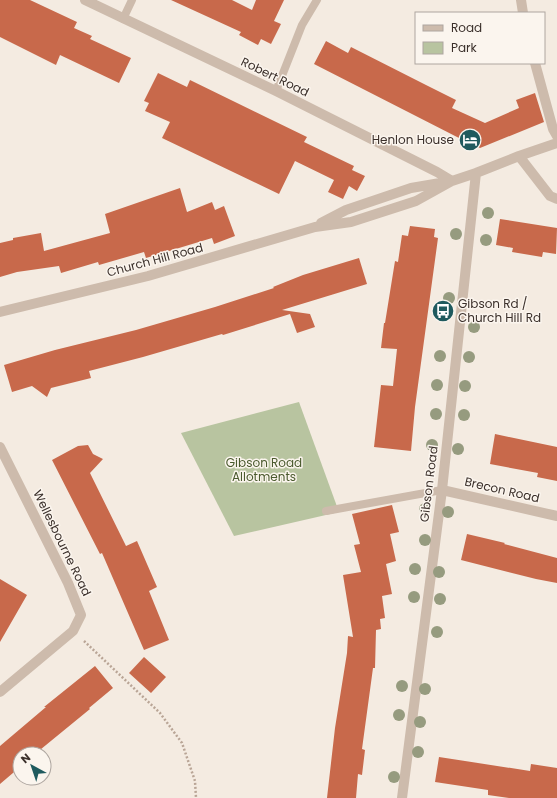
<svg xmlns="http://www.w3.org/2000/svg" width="557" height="798" viewBox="0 0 557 798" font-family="Poppins,sans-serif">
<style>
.green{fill:#b8c4a0}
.building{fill:#c8694b}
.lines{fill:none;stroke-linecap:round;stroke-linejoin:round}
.path{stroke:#b9a596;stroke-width:2.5;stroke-dasharray:2 2;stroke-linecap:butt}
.lane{stroke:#cdbbac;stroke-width:8}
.street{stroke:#cdbbac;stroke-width:10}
.tree{fill:#969b7f}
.labels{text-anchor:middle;stroke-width:3;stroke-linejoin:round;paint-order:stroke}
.street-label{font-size:12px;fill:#3b302b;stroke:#fbf5ee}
.poi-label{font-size:12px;fill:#3b302b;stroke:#fbf5ee;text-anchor:end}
.park-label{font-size:12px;fill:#4a5a2e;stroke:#fbf5ee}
</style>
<rect width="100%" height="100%" fill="#f4ebe1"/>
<path class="green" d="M299,402l40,110 -105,24 -53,-103z"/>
<path class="building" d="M0,0h30l47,22 -3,6 18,8 -2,3 41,19 -12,25 -59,-28 -4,10 -56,-28z
M171,0h61l20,10 4,-10h28l-10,21 7,3 -10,20 -10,-5 -3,6 -19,-10 2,-3z
M326,41l22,12 3,-6 75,38 30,15 -4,8 33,15 34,-15 -3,-8 19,-7 9,29 -64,26 -21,-10 -145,-74z
M158,73l29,14 3,-7 117,57 -3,5 50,24 -2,4 13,6 -8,15 -8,-5 -6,13 -15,-7 6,-12 -39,-19 -16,33 -117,-56 8,-16 -25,-11 4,-8 -5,-2z
M180,188l7,24 25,-10 3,8 9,-4 11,30 -21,8 -2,-6 -66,20 -2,-6 -45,13 -1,-3 -37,11 -2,-7 -42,6 -17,5v-34l13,-3v-2l28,-5 3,18 66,-18 -5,-19z
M500,219l57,9 -1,26 -13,-2 -1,5 -30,-5 1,-4 -17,-3z
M410,226l25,3 -1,8 4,1 -23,169 -4,44 -37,-4 7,-62 12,1 4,-37 -16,-1 3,-25h1l10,-62 3,1 4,-27 6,1z
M359,258l8,26 -85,26 28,4 5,13 -18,6 -7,-19 -67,21 -1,-1 -79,23 -54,14 2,7 -40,10 -4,9 -15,-11 -20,6 -8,-27 51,-15 81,-20 79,-23 59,-19 -1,-1 30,-12z
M495,434l62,13v34l-20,-4 1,-4 -48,-9z
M88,445l5,9 10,5 -13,14 36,73 11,-5 20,46 -8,4 20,49 -25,10 -42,-97 -2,1 -48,-94 26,-14z
M392,505l7,27 -9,2 6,27 -10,3 6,30 -10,2 3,22 -5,1 1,10 -5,1 -1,38h-2l-11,81 3,1 -3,25 -4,-1 -2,24h-29l8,-70 12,-75 1,-17 5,1 -10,-62 18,-3 -7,-27 6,-1 -8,-30z
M467,534l38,9 -1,1 53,14v25l-21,-4 -75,-19z
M0,579l27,16 -27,47z
M144,657l22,20 -15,16 -22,-20z
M95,666l18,22 -24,20 1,1 -55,45h-15v13l-20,17v-38l46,-39h-2z
M439,757l91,14 1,-7 26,4v30h-48l-21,-3v-5l-53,-8z"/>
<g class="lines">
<path class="path" d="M84,641l76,72 22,30 13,38 1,17"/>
<path class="lane" d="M123,19l9,-19
M276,91l26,-66 15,-25
M326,511l116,-21"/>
<path class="street" d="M85,0l191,91 161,81 15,9
M521,0l2,13
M535,63l18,66 4,7
M519,156l31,40 7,3
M321,223l25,-13 65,-22 41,-7 24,-8 43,-17 38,-13
M0,312l148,-36 167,-49 36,-5 65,-21 36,-20
M0,447l68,136 13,32 -8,16 -73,61
M442,490l115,26
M402,798l40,-308 34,-317"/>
</g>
<g class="tree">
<circle cx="488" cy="213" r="6"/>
<circle cx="456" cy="234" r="6"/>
<circle cx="486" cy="240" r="6"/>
<circle cx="449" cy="298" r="6"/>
<circle cx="474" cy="327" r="6"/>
<circle cx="440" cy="356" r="6"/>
<circle cx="469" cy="357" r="6"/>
<circle cx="437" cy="385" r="6"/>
<circle cx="465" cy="386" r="6"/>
<circle cx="436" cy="414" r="6"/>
<circle cx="464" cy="415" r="6"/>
<circle cx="432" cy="445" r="6"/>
<circle cx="458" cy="449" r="6"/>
<circle cx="425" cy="509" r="6"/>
<circle cx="448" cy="512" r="6"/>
<circle cx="425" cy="540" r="6"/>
<circle cx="415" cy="569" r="6"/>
<circle cx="439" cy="572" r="6"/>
<circle cx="414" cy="597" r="6"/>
<circle cx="440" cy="599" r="6"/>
<circle cx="437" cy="632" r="6"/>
<circle cx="402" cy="686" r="6"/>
<circle cx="425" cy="689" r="6"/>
<circle cx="399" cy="715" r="6"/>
<circle cx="420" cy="722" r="6"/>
<circle cx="418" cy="752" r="6"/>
<circle cx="394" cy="777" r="6"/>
</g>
<defs>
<g id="hotel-disc" transform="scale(1.15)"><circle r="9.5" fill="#1f5a5e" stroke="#fbf5ee"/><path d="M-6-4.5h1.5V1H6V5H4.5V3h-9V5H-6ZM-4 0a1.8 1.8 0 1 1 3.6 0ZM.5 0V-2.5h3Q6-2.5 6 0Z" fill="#fff"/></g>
<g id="bus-disc" transform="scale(1.15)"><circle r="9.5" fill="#1f5a5e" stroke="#fbf5ee"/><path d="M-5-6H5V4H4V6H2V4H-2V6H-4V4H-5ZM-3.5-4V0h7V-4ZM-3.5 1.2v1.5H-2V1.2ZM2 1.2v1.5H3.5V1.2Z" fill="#fff"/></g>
</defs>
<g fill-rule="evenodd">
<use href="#hotel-disc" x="470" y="140"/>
<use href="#bus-disc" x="443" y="311"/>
</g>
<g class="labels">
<g class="street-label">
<text transform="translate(275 77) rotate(26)" y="4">Robert Road</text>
<text transform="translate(155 260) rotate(-15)" y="4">Church Hill Road</text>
<text transform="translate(429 484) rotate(-83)" y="4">Gibson Road</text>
<text transform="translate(502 490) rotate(13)" y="4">Brecon Road</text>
<text transform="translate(62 543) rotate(64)" y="4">Wellesbourne Road</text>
</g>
<g class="poi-label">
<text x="454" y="144">Henlon House</text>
<text x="458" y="308" text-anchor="start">Gibson Rd /<tspan x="458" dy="14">Church Hill Rd</tspan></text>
</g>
<g class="park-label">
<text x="264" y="467">Gibson Road<tspan x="264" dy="14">Allotments</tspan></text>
</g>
</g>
<rect x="415" y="12" width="130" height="52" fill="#fbf5ee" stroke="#aea6a0"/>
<rect x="423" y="25" width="20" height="6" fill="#cdbbac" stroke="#aea6a0"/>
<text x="451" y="32" font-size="12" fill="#3b302b">Road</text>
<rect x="423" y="42" width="20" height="12" fill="#b8c4a0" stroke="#aea6a0"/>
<text x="451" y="52" font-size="12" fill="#3b302b">Park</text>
<g transform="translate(32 766) rotate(320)"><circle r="19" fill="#fbf5ee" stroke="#aea6a0"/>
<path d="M0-3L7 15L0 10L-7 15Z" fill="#1f5a5e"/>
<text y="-6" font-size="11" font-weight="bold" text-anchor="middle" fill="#3b302b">N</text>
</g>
</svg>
